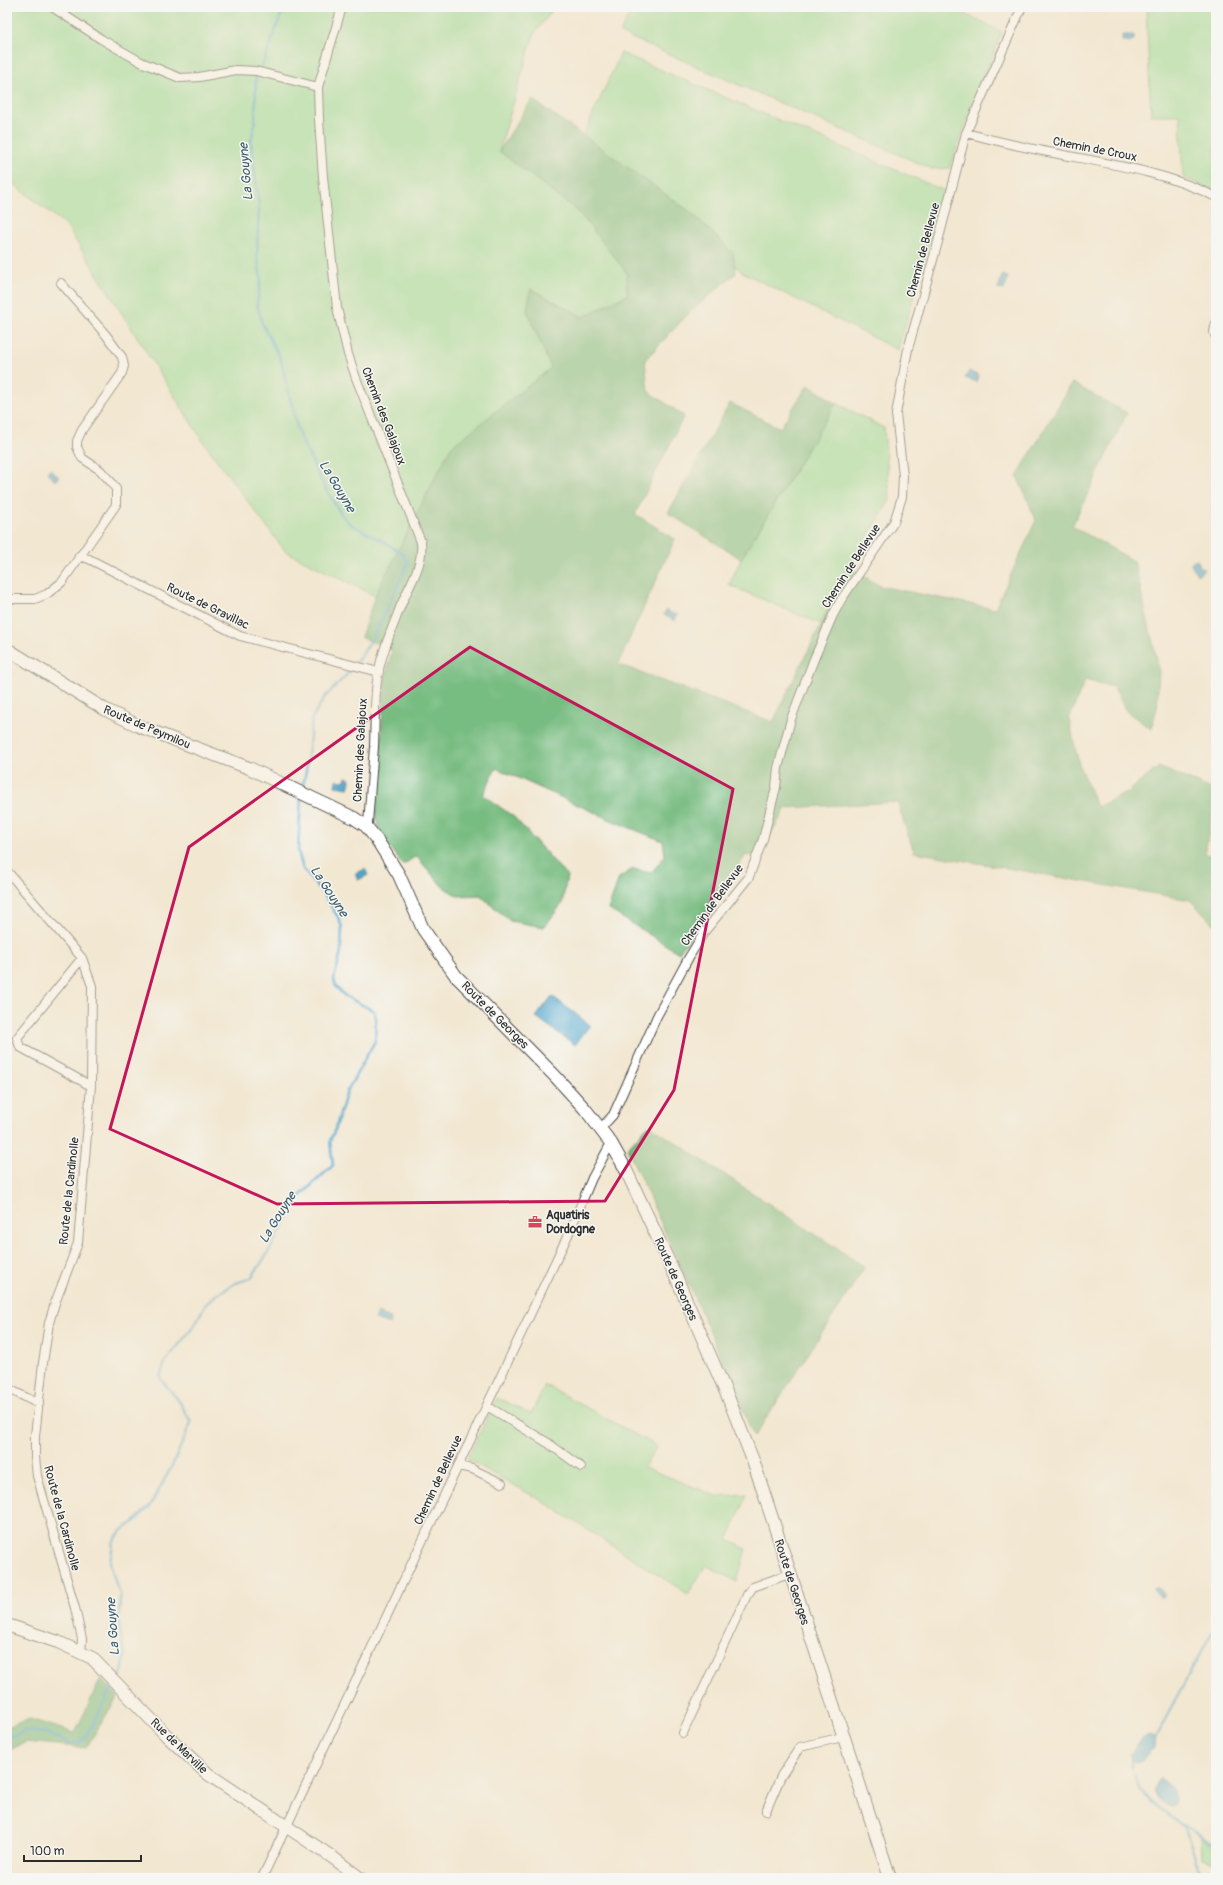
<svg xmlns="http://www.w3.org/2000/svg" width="1223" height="1885" viewBox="0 0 1223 1885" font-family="Pangolin,sans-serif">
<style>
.green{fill:#94dd98;stroke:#608462}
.forest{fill:#77bc80;stroke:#517456}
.water{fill:#50a6cd;stroke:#3e687c}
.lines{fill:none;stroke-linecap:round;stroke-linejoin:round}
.stream{stroke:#50a6cd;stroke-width:2.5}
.street-casing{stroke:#494744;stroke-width:10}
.secondary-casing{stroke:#494744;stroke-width:14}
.street{stroke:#fff;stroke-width:8}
.secondary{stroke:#fff;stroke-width:12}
.marked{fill:none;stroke:#c2185b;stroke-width:3;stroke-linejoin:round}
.labels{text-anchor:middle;stroke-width:3;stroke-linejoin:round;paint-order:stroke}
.street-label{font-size:12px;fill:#2b2b2b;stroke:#f6f6f2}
.poi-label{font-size:12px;font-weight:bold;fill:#2b2b2b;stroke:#f6f6f2;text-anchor:start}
.water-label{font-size:13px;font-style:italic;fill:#3a5c6c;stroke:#f6f6f2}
</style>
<rect width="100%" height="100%" fill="#f6f6f2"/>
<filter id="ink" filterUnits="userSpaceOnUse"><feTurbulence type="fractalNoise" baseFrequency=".025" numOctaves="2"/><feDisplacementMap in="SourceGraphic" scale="8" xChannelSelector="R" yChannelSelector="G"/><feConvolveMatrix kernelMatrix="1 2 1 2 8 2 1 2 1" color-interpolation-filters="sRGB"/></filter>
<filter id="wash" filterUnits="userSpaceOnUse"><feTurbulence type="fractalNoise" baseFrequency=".012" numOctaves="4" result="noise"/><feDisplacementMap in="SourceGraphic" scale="16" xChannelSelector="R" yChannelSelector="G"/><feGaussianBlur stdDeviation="0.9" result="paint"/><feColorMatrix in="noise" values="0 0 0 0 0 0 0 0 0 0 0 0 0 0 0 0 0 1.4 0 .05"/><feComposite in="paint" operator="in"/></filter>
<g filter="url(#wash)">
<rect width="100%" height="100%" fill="#f2e7d1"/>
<path class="green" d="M7,7h548l-21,27 -35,117 79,60 49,62v22l-44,22 -52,-28 -4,21 24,58 -100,79 -76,149 -90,-45 -81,-108 -138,-218 -59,-46z
M633,7h317l52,25 -53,136 -17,1 -312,-136z
M1146,7h70l-1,185 -32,-15 -3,-62h-29z
M621,53l324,138 -47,159 -156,-78 -7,-6 -2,-13 -40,-39 -110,-78z
M836,403l48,25 6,72 -41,67 -28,57 -92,-39 12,-26z
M545,1385l112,61 -13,21 72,29 31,-2 -19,45 18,10 -9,33 -31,-17 -18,29 -144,-92 -77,-43 30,-61 34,16z
M1201,1835l15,9v23l-2,-4 -12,-5z"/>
<path class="forest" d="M532,99l161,115 40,39 3,20 -45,38 -46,49 3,31 36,25 -49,98 40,25 -57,125 155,58 76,-155 31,19 115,23 41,-89 -19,-44 55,-93 55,30 -55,113 62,35 25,108 -2,39 -6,21 -25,-18 -12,-24 -29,-7 -16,39 10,46 18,42 31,-15 31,-25 57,24 -11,63 11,2v70l-26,-26 -276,-48 -17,-50 -111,6 -28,48 -12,-1 -67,98 -71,-44 11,-31 14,-9 18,4 14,-17 -2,-15 -43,-17 -124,-56 -13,27 31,22 53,59 -5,28 -18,23 -34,-6 -30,-26 -22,1 -15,-9 -27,-31 -13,9 -23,-30 -4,-19 9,-137 7,-29 -31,-13 14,-41 76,-149 100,-79 -24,-58 4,-21 52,28 44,-22v-22l-49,-62 -79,-60z
M808,385l28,18 -95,156 -73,-46 62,-110 50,25z
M649,1125l216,142 -111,170 -39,-94 -88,-195z
M101,1678l17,18 -32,52 -59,-6 -20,9v-24l23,-8 45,14z"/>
<path class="water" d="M1122,35h12v5l-6,2v-1h-6z
M1002,275l6,2 -4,13 -6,-1z
M969,371l10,5 -2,6 -12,-4z
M50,469l9,8 -4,4 -8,-9z
M1197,560l2,2v4l6,3 -6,5h-2l-6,-9 1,-4z
M666,610l9,5 2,-1 -2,7 -11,-6z
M346,777l4,2 -1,9 -14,-2 1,-6 8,1z
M365,869l3,6 -10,5 -3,-6z
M552,996l38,29 -15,20 -39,-28z
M378,1313l13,5 -2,6 -14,-5z
M1157,1586l8,9 -4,3 -8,-9z
M1150,1735l6,2 -1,11 -14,13 -10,-1 -1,-6c6,-8 11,-17 20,-19z
M1160,1778c11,8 15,11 15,26l-4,3c-9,-3 -14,-8 -17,-17z"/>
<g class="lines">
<path class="stream" d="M284,7l-21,57 -7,13 -1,46 -4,18 8,66 -2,47 4,24 -4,26 5,19 19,37 18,75 25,51 17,28 9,10 33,17 20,13 5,9 -27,59 -12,22 -17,25 -27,28 -13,21 -6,53 -4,19
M117,1680l5,-8 3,-17 -6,-29 1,-32 -4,-10 -6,-21 3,-20 7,-11 14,-10 16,-16 23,-42 18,-42 -12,-21 -19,-23 5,-16 29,-36 11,-21 11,-10 20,-12 15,-5 17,-25 32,-57 33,-31 -3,-24 6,-14 11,-36 28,-50 1,-23 -2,-7 -29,-15 -9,-9 -2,-8 7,-27 1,-25 -4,-10 -14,-23 -21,-25 -5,-18 3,-54
M7,1738l19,-7 20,2 23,10h12l14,-22 18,-36
M1155,1738l61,-113
M1132,1768l-1,-8 2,-2
M1134,1774l5,15 15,15 30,21 18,53
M1185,1825l31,21"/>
</g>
</g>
<g filter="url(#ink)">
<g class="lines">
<g class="street-casing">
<path id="street" d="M52,7l49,32 40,23 39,16 19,-1 37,-7 20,1 62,16
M342,7l-24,80 1,33 4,57 14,131 11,46 8,24 65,164c3,26 -15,47 -23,71 -8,20 -16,40 -20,61 -4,24 -3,48 -4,73 -2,25 -4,50 -6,76l-2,3
M966,133c26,7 52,13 77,18 59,12 119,19 173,46
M1216,322l-2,10 2,5
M79,556l10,3 151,77 139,36
M7,599h28l12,-5 15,-12 54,-77v-16l-4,-6 -12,-13 -18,-12 -5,-11v-6l5,-11 40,-57 2,-7 -2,-9 -16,-22 -45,-52
M7,871l75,87 10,28 -1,100 -13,157 -23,60 -6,20 -6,40 -8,73v21l2,19 38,132 7,31 -1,13
M82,958l-65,80 3,9 71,39
M601,1128l12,-13 44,-99 32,-59 16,-26 44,-54 14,-38 13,-52 2,-19 13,-49 23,-60 19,-44 8,-15 53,-78 8,-25 1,-21 -7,-62 12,-65 30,-107 28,-109 56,-126
M7,1388l32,16
M487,1406l61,37 33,24
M458,1466l14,3 30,14
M683,1733l64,-138 6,-8 36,-13
M766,1811l15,-35 19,-29 43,-10
M262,1878l306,-643 24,-57 19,-35"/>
</g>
<g class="secondary-casing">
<path id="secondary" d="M7,649l97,60 37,18 108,41 105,50 12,8 11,14 22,35 24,54 33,47 99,100 30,33 26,34 14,25 52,111 51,118 26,66 136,415
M7,1625l51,17 34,16 75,78 41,38 124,83 28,21"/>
</g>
<use href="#street" class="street"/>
<use href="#secondary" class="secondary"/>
</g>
</g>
<path d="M0 0H1223V1885H0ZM470,647l263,142 -59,301 -69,111 -328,3 -167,-75 79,-282z" fill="#f2e7d1" fill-opacity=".55" fill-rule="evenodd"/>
<path class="marked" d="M470,647l263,142 -59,301 -69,111 -328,3 -167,-75 79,-282z"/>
<defs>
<g id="office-bare" transform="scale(1.08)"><path d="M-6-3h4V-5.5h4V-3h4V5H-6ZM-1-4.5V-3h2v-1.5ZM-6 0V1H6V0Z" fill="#d1495b" stroke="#f6f6f2" stroke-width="2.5" paint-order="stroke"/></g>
</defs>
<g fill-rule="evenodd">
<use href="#office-bare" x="535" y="1222"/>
</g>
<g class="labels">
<g class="street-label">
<text transform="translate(1095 149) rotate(11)" y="4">Chemin de Croux</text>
<text transform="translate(923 250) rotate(-75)" y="4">Chemin de Bellevue</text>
<text transform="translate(384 416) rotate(69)" y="4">Chemin des Galajoux</text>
<text transform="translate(851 566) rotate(-57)" y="4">Chemin de Bellevue</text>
<text transform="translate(208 606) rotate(26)" y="4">Route de Gravillac</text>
<text transform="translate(147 727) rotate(23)" y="4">Route de Peymilou</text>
<text transform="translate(360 750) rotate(-87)" y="4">Chemin des Galajoux</text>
<text transform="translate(712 905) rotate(-54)" y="4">Chemin de Bellevue</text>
<text transform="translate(495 1015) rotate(45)" y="4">Route de Georges</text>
<text transform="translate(69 1191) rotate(-84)" y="4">Route de la Cardinolle</text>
<text transform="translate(676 1279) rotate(66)" y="4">Route de Georges</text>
<text transform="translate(438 1480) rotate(-65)" y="4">Chemin de Bellevue</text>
<text transform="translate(62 1518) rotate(75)" y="4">Route de la Cardinolle</text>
<text transform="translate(792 1582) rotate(72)" y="4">Route de Georges</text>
<text transform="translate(179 1746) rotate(44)" y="4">Rue de Marville</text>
</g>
<g class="poi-label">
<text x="546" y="1219">Aquatiris<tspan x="546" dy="14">Dordogne</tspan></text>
</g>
<g class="water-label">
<text transform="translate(245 172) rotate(-95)" y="5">La Gouyne</text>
<text transform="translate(338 486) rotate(59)" y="5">La Gouyne</text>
<text transform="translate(330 891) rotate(57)" y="5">La Gouyne</text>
<text transform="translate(277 1217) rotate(-58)" y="5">La Gouyne</text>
<text transform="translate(112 1627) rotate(-94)" y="5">La Gouyne</text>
</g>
</g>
<rect width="1223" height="1885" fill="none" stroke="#f6f6f2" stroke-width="24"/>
<path d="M24 1855v6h117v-6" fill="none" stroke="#2b2b2b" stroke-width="2"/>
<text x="30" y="1855" font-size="12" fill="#2b2b2b" stroke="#f6f6f2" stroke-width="3" paint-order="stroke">100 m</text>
</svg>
